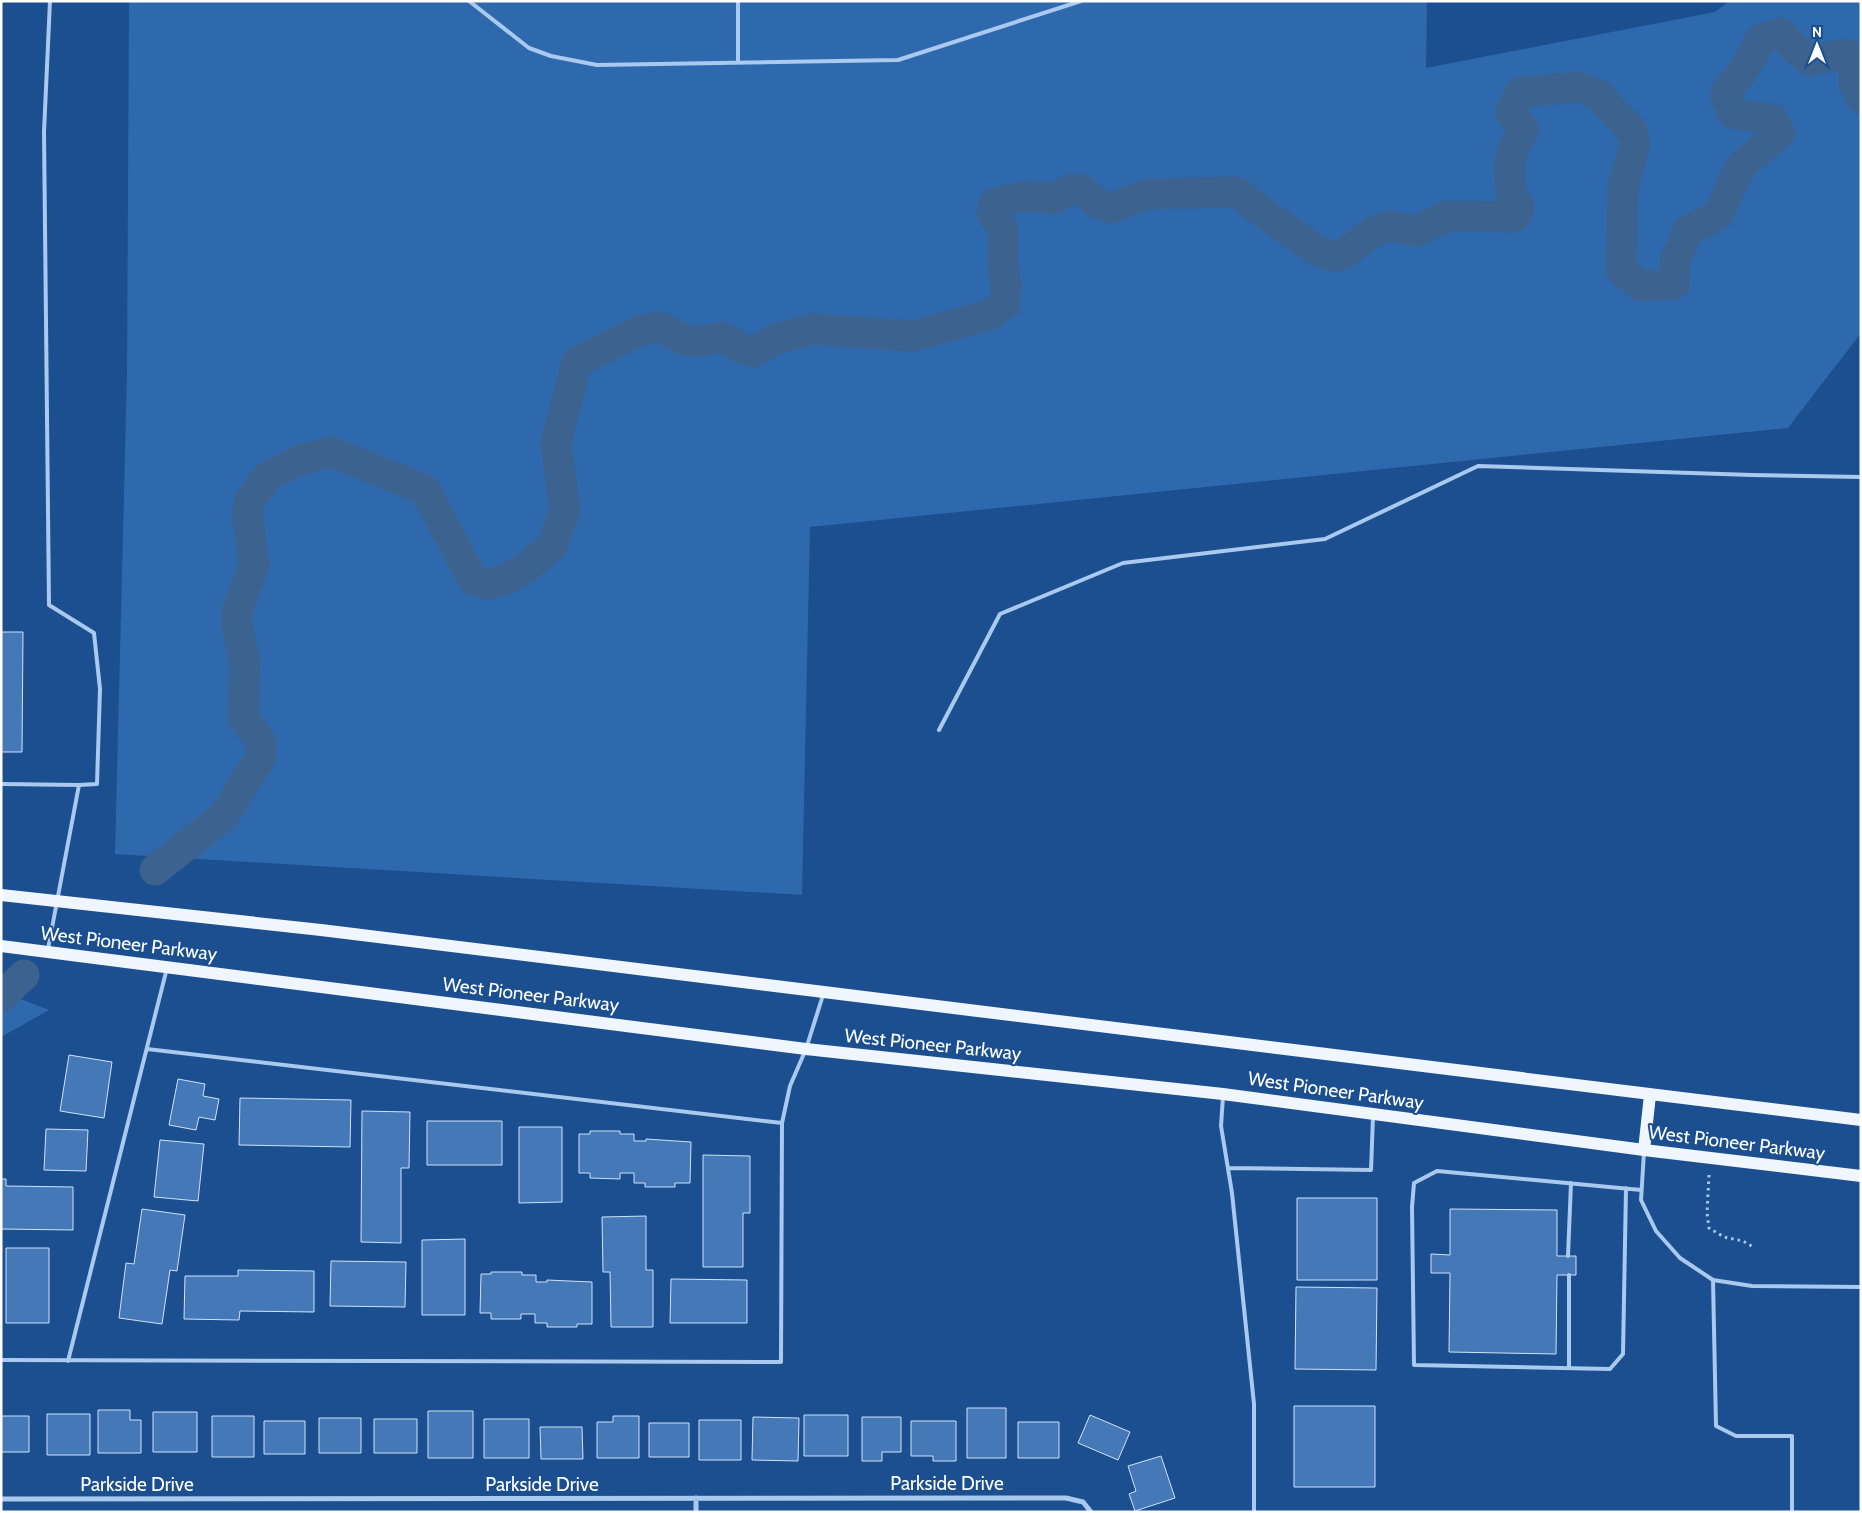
<svg xmlns="http://www.w3.org/2000/svg" width="1862" height="1513" viewBox="0 0 1862 1513" font-family="Cabin,sans-serif">
<style>
.green{fill:#2e69ad}
.lines{fill:none;stroke-linecap:round;stroke-linejoin:round}
.river{stroke:#3c6290;stroke-width:31}
.building{fill:#4478b7;stroke:#cfe3fa}
.path{stroke:#a9c9ee;stroke-width:3;stroke-dasharray:2.5 4;stroke-linecap:butt}
.lane{stroke:#a9c9ee;stroke-width:4}
.street{stroke:#a9c9ee;stroke-width:5}
.primary{stroke:#f0f6ff;stroke-width:12}
.labels{text-anchor:middle;stroke-width:4;stroke-linejoin:round;paint-order:stroke}
.street-label{font-size:19px;fill:#fff;stroke:#1b4f8f}
</style>
<rect width="100%" height="100%" fill="#1b4f8f"/>
<path class="green" d="M129,1h1298l-1,67 289,-56 14,-11h132v332l-73,95 -978,99 -8,368 -687,-41 12,-481z
M1,991l48,19 -48,27z"/>
<g class="lines">
<path class="river" d="M155,870l69,-54 37,-59v-15l-18,-25 2,-54 -8,-37v-14l17,-47 -6,-46 1,-17 19,-26 32,-16 31,-8 94,38 48,90 16,4 18,-5 20,-12 24,-20 14,-36 -9,-68 21,-81 64,-32 20,-3c27,18 30,16 61,10l19,11 13,4 19,-12 39,-11 101,7 79,-22 13,-10 1,-20 -3,-18v-37l-11,-16 2,-9c24,-8 36,-9 61,-5l13,-9 13,-1 16,14 14,5 37,-14 89,-2 21,17 60,42 18,6 11,-5 27,-21 16,-5 28,5 29,-15 68,1 4,-10 -8,-13 -2,-30 5,-17 10,-18 -14,-17 11,-20 57,-5 21,8 33,36 3,13 -12,42 -2,84 20,16 33,-2 1,-23 13,-30 30,-16 23,-49 39,-33 -8,-14 -39,-5c-15,-28 -2,-24 10,-43 7,-10 12,-21 17,-31l21,-7 15,16 14,11 39,-6 5,9v20l7,15
M1,997l23,-22"/>
</g>
<path class="building" d="M1,632h22l-1,120h-21z
M69,1055l43,7 -8,56 -44,-7z
M178,1079l27,5 -2,12 16,3 -4,21 -16,-3 -3,13 -27,-5z
M240,1098l111,2 -1,47 -111,-2z
M362,1111l48,1 -1,56h-8v75l-40,-1z
M427,1121h75v44h-75z
M519,1127h43v75l-43,1z
M46,1129l42,1 -2,41 -42,-1z
M590,1131h30v3h14v7h12v-2l45,3 -1,41h-15v4h-30v-4h-11v-10h-14v6l-30,-1v-5h-11v-39h11z
M160,1140l44,4 -6,57 -44,-4z
M703,1155l47,1v57h-7v54h-40z
M1,1179h5v7l67,1v43l-72,-1z
M1297,1198h80v82h-80z
M142,1209l43,6 -8,56 -7,-1 -8,54 -43,-6 7,-55 8,1z
M1450,1209l107,1v46h19v19h-19l-1,79 -107,-2 1,-79h-19v-19l19,1z
M646,1216v54h7v57h-42l-1,-55h-7l-1,-55z
M465,1239v76h-43v-75z
M6,1248h43v75h-43z
M331,1261l75,1 -1,45 -75,-1z
M238,1270l76,1v41l-74,-1 -1,9 -55,-1 1,-43h53z
M491,1272h31v3h14v7h11v-2l45,2v42h-15v3h-30v-4h-12v-9h-14v5h-30v-6h-11l1,-39h10z
M671,1279l76,1v43h-77z
M1296,1287l81,1 -1,82 -81,-1z
M1294,1406h81v81h-81z
M967,1408h39v50h-39z
M98,1410h32v10h11v33h-43z
M428,1411h45v47h-45z
M153,1412h44v40h-44z
M47,1414h43v41h-43z
M804,1415h44v41h-44z
M1090,1415l40,17 -12,28 -40,-17z
M1,1416h28v36h-28z
M212,1416h42v41h-42z
M613,1416h26v42h-42v-36h16z
M753,1417l46,1 -1,43 -46,-1z
M862,1417h39v35h-19v9h-20z
M319,1418h42v35h-42z
M374,1419h43v34h-43z
M484,1419h45v39h-45z
M699,1420h42v40h-42z
M264,1421h41v33h-41z
M911,1421h45v40h-23v-5h-22z
M1018,1422h41v36h-41z
M649,1423h40v34h-40z
M540,1427h42l1,32h-42z
M1161,1456l14,42 -40,13 -6,-17 7,-3 -8,-25z"/>
<g class="lines">
<path class="path" d="M1709,1175l-2,38 2,15 15,9 19,4 12,7"/>
<path class="lane" d="M50,1l-6,131 5,473 45,28 6,56 -3,95 -18,1
M469,1l60,47 22,8 46,9 301,-5 183,-59
M738,1v61
M939,730l61,-116 123,-51 202,-24 153,-73 274,9 109,2
M1,784l78,1 -31,164
M147,1049l635,74
M1223,1096l-2,30 11,67 22,211v108
M1644,1152l-3,48 15,31 24,27 33,22 3,146 20,10h56v76
M1228,1168l143,2 2,-53
M1626,1188l-3,166 -13,15 -196,-4 -2,-158 2,-24 23,-12 204,19
M1568,1256l3,-73
M1569,1275v93
M1713,1280l39,6 109,1
M1,1360l780,2 1,-239 8,-37 16,-37 17,-54
M68,1361l99,-393"/>
<path class="street" d="M1,1499l1065,-1 17,4 8,10
M696,1512v-14"/>
<path class="primary" d="M1,895l320,35 1540,190
M1,946l805,103 417,45 421,56 217,26
M1644,1150l6,-55"/>
</g>
<g class="labels">
<g class="street-label">
<text transform="translate(129 943) rotate(7)" y="7">West Pioneer Parkway</text>
<text transform="translate(531 994) rotate(7)" y="7">West Pioneer Parkway</text>
<text transform="translate(933 1044) rotate(6)" y="7">West Pioneer Parkway</text>
<text transform="translate(1336 1090) rotate(8)" y="7">West Pioneer Parkway</text>
<text transform="translate(1737 1142) rotate(7)" y="7">West Pioneer Parkway</text>
<text x="947" y="1490">Parkside Drive</text>
<text x="137" y="1491">Parkside Drive</text>
<text x="542" y="1491">Parkside Drive</text>
</g>
</g>
<rect width="1862" height="1513" fill="none" stroke="#ffffff" stroke-width="5"/>
<g transform="translate(1817 45)" stroke="#1b4f8f" stroke-width="4" paint-order="stroke">
<path d="M0-4L9 19L0 12L-9 19Z" fill="#ffffff"/>
<text y="-8" font-size="14" font-weight="bold" text-anchor="middle" fill="#ffffff">N</text>
</g>
</svg>
